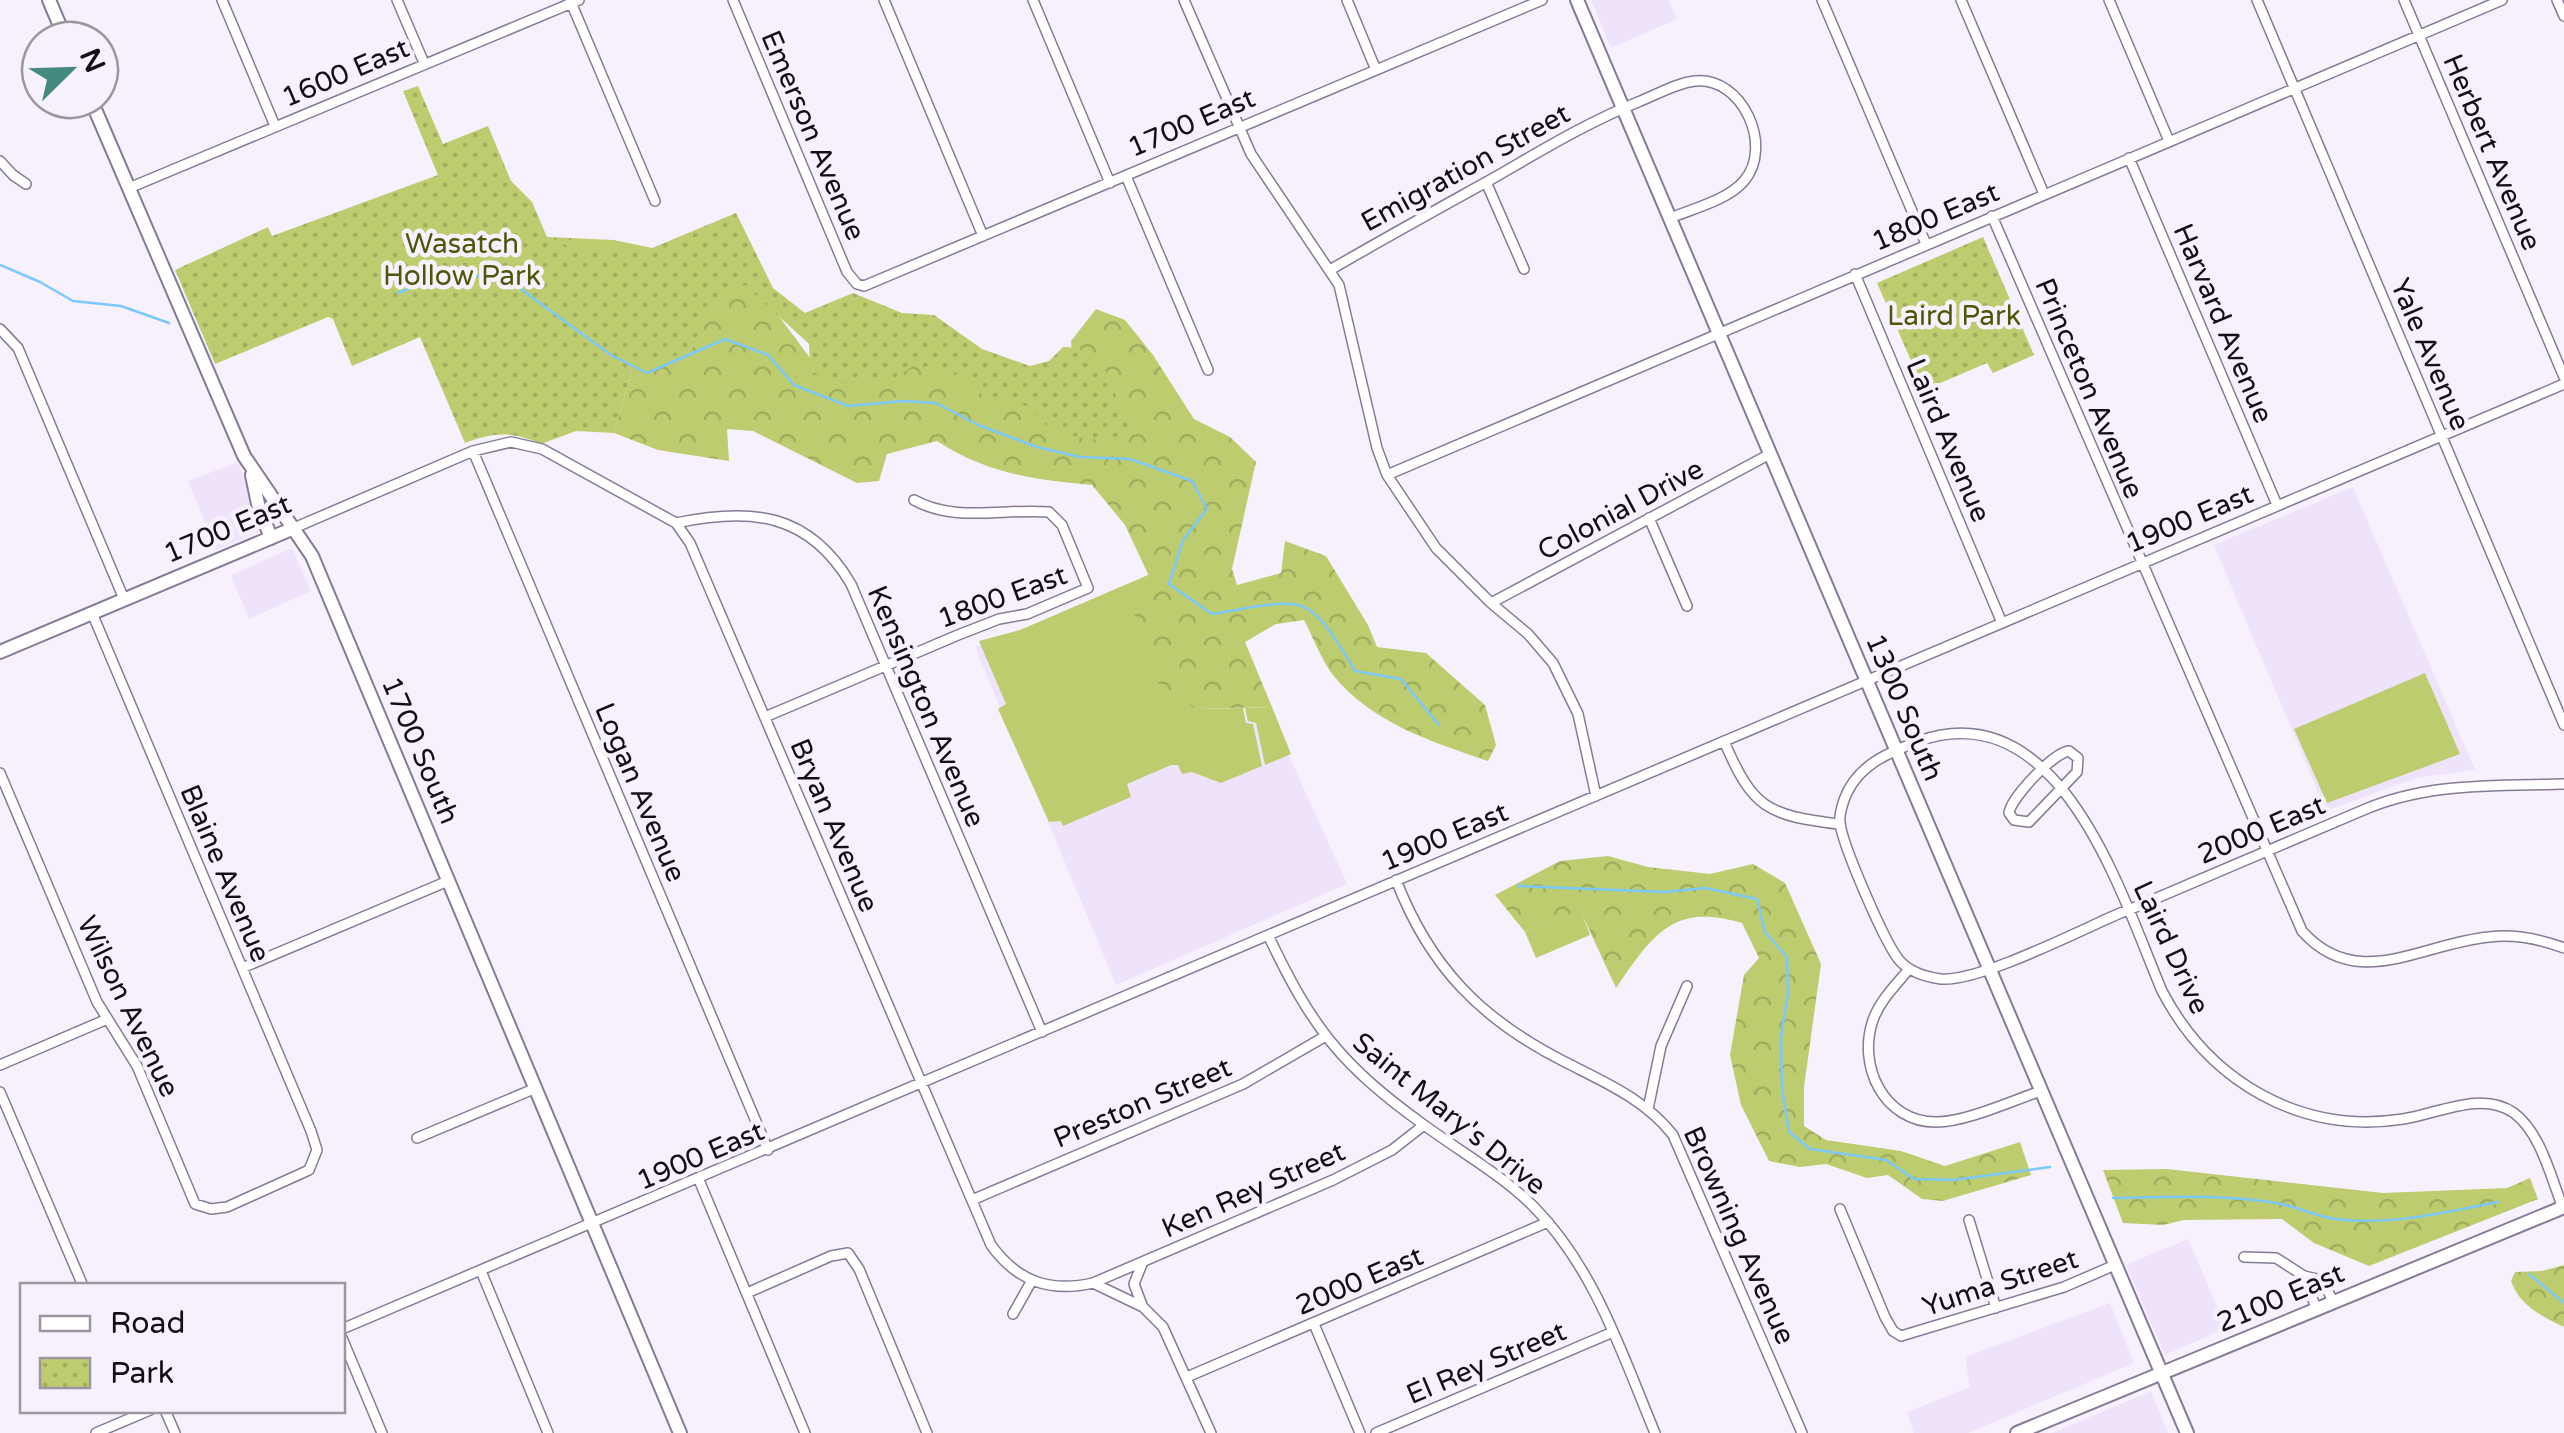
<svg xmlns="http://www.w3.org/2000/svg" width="2564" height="1433" viewBox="0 0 2564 1433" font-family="'Varela Round',sans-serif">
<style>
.built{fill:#eee3fb}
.grass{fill:#bdcc6f}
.forest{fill:url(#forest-crowns)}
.park{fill:url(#park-dots)}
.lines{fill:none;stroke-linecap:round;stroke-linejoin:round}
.stream{stroke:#7dc8fa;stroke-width:2.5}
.street-casing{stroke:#877a97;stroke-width:12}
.secondary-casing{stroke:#877a97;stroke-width:16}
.street{stroke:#fff;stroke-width:9}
.secondary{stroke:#fff;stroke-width:12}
.labels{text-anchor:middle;stroke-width:9;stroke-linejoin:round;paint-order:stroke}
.street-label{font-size:28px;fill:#130e18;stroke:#f7f1fe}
.park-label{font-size:28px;fill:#4e5708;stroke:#f7f1fe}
</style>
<defs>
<pattern id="forest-crowns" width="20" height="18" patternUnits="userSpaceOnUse" patternTransform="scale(2.5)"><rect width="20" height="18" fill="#bdcc6f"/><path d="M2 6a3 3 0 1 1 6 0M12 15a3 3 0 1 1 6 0" fill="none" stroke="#a2ae5f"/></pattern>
<pattern id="park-dots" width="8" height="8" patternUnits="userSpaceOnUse" patternTransform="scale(2.5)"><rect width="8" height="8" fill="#bdcc6f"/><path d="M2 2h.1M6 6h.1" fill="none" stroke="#a2ae5f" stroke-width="1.8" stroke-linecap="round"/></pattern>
</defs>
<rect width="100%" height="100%" fill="#f7f1fe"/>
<path class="built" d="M1591,0h78l8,19 -66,29z
M238,462l27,67 -49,21 -28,-69z
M2353,487l122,283 -59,8 -90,33 -112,-266z
M292,548l19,43 -62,28 -18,-44z
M1099,599l35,14 62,96 75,7 76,168 -231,101 -141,-338z
M2188,1239l38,89 -61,27 -39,-90z
M2110,1303l24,60 -166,70h-54l-7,-21 63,-25 -5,-30z
M2151,1391l17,42h-116z"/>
<path class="grass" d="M1148,575l-13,38 61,96 47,-1 3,15 7,1 9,42 -41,17 -29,-11 -10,2 -4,-9h-7l-44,19 4,13 -68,29 -2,-5 -12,1 -51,-113 8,-5 -27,-63 41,-11z
M2425,673l35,81 -133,49 -33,-74z
M1272,707l19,47 -26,11 -9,-42 -8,-2 -3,-13z
M1580,909l10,26 -54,23 -11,-26z"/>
<path class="forest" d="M547,237l67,3 62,13 79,31 73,98 87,-20 37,2 19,10 102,-12 -2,-21 25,-32 29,11 28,35 41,64 36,18 26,25 -24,107 5,16 44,-12 4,-32 41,15 42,69 9,22 49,6 59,52 11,40 -8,16c-56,-19 -116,-38 -155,-86 -12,-16 -20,-38 -29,-55l-28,4 -31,18 27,65 -76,2 -41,-28 -21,-68 14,-39 -23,-49 -33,-40c-58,-5 -106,-12 -155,-44l-50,13 -8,27 -22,2 -104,-52 -26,-2 2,32 -71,-11 -44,-17 17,-59 -1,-8 -55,-59 35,-18 -50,-21z
M1608,856l40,11 62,7 43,-10 32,19 36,81 -17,123v39l22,14 75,11 44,15 75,-24 11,33 -88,26 -21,-2 -34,-24 -21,3 -41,-14 -26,3 -31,-6 -28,-56 -11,-50 14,-80 15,-17 -17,-35c-70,-21 -90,13 -126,65l-36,-78 -55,22 -30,-37 65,-34z
M2167,1169l216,24 124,-5 23,-10 8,21 -169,67 -55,-23 -32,-24 -98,1 -21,5 -40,-2 -20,-53z
M2564,1265v62c-23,-11 -44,-21 -53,-46l4,-9 27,-1z"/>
<path class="park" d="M418,86l25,58 45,-18 23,55 21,21 15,35 28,12 46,-1 24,3 91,-38 37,75 32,25 48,-20 49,20 32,2 48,34 48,17 19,-5 14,-14c34,0 47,27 55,56l8,5 3,9 -3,22c-21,5 -69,-3 -85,-18 -4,-4 -5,-9 -8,-14l-45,-8 -38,-31 -37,-2 -24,16 -62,2 -11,-10 -18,12 -6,-7 18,-14 -1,-21 -64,-59 -44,34 5,15c-17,26 -56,30 -84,23l8,9 1,8 -17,59 -38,-2 -35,13c-29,-13 -47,-12 -76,-1l-45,-106 -68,29 -19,-47 -5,-2 -113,47 -40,-94 93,-43 4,9 166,-61 -35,-84z
M1983,237l51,118 -41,18 -6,-10 -63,27 -47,-107z"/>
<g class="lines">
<path class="stream" d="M0,265l40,17 33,19 48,5 48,17
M398,293l40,-15 37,-3 43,12 93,68 36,18 78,-34 43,16 26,30 54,21 56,-5 32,2 42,22 59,22 43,10 50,2 62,22 15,28 -24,31 -14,44 43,30c24,-3 73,-17 94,-6 19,10 38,45 49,63l46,8 38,46
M1518,886l147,6 40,-4 52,11 8,33 22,25 1,35 -7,45 1,52 7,43 21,17 76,11 28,19 39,1 97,-13
M2113,1198c54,-1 110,-4 163,5 21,3 40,14 60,16 53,7 111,-7 162,-17
M2529,1274l35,29"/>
<g class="street-casing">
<path id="street" d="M222,0l53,126
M397,0l27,63
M570,0l85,201
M733,0l114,272 10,12 7,2 678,-286
M884,0l99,236
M1033,0l77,183
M1184,0l67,154 88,131 38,163 10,27 49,73 55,55 37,31 25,29 25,51 18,82
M1347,0l29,70
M1822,0l104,244
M1961,0l83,194
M2109,0l60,141
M2257,0l307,725
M2404,0l160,377
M2557,0l7,16
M2129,158l148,347
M0,161l13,14 13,9
M1126,176l82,194
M1486,182l38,87
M129,188l450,-188
M1992,216l310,715c55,62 120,12 187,6 25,-3 51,2 75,11
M1330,270c53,-31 106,-60 160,-90 49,-28 96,-57 148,-78 18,-7 38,-19 57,-21 47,-5 79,65 49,100 -16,19 -52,28 -74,37
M1855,274l147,349
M0,329l18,19 106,251
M473,451l295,699
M1387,475l1115,-475
M1649,518l38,88
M676,523c76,-16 133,-10 175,61l191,448
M294,528l179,-77 38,-9 31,7 134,74 14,20 301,702c26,36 58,48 102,38l240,-103 59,-30 32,-25
M1491,603l279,-149
M765,717l193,-82 41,-16 28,-5 61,-26 -26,-63 -13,-13c-45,-4 -94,11 -135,-12
M1724,741c29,68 43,74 115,83
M2069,751l9,7 -1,14 -48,50 -15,-2 -5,-7c2,-15 44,-60 60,-62z
M0,773l97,229 40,64 58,138 16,5 16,-2 82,-37 8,-20 -6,-19 -219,-518
M1396,880c34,88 86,140 169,182 39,20 80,37 108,73l129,298
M1268,935c44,93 73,130 156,190 37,27 78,50 110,82 61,62 88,147 121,226
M242,968l206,-87
M1909,969c-13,16 -29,31 -36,51 -16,46 11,102 63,102 30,0 75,-21 105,-31
M0,1065l105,-45
M0,1092l83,194
M1648,1109l13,-63 26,-60
M417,1138l119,-50
M699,1180l106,253
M972,1200l271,-116 81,-47
M2563,1208c-12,-30 -22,-75 -49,-95 -32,-23 -77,1 -111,6 -103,16 -194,-38 -241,-128 -40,-94 -101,-300 -243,-250 -32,12 -63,25 -75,59 -2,6 -5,15 -4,22 1,20 46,124 60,139 10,11 26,16 41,18 38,3 138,-48 177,-65l20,-8 223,-95c65,-29 134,-25 203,-27
M1840,1209l45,108 8,14 8,5 163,-49 51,-22
M1969,1220l27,88
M2244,1257l32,1 28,18 18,4 11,21
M481,1271l67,162
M2304,1276l12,32
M1093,1283l50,24 20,20 48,106
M747,1293l84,-37 17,-3 11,16 68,164
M1142,1305l-8,-21 8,-20
M1013,1314l18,-32
M1314,1324l46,109
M342,1329l2222,-945
M342,1338l40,95
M1187,1377l361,-155
M165,1410l10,23
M96,1433l54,-23
M1376,1433l237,-101"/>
</g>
<g class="secondary-casing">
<path id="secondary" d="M49,0l17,40
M1577,0l610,1433
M91,100l153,356 68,100 368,877
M252,475l6,29 13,34
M0,652l294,-124
M2017,1433l547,-226"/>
</g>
<use href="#street" class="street"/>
<use href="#secondary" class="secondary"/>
</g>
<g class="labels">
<g class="street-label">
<text transform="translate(345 72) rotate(-23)" y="10">1600 East</text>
<text transform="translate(1191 122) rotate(-23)" y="10">1700 East</text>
<text transform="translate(814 135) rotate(67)" y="10">Emerson Avenue</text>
<text transform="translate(2493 152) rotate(67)" y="10">Herbert Avenue</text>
<text transform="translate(1465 167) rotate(-29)" y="10">Emigration Street</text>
<text transform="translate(1935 216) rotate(-23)" y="10">1800 East</text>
<text transform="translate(2224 323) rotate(67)" y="10">Harvard Avenue</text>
<text transform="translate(2431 354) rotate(67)" y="10">Yale Avenue</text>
<text transform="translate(2090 388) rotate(67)" y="10">Princeton Avenue</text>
<text transform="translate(1949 440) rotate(67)" y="10">Laird Avenue</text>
<text transform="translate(1620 509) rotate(-28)" y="10">Colonial Drive</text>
<text transform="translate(2189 518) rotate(-23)" y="10">1900 East</text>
<text transform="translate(227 528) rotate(-23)" y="10">1700 East</text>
<text transform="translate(1002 596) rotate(-20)" y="10">1800 East</text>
<text transform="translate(927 706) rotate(67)" y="10">Kensington Avenue</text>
<text transform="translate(1905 707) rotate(67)" y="10">1300 South</text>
<text transform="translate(421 750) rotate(67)" y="10">1700 South</text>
<text transform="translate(641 792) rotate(67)" y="10">Logan Avenue</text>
<text transform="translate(835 825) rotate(67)" y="10">Bryan Avenue</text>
<text transform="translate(2261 829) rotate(-23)" y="10">2000 East</text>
<text transform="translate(1444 836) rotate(-23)" y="10">1900 East</text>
<text transform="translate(226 873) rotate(67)" y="10">Blaine Avenue</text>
<text transform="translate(2172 947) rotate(65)" y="10">Laird Drive</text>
<text transform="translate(129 1006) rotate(64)" y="10">Wilson Avenue</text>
<text transform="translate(1142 1102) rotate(-23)" y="10">Preston Street</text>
<text transform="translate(1450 1113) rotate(39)" y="10">Saint Mary's Drive</text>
<text transform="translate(700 1155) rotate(-23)" y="10">1900 East</text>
<text transform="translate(1253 1189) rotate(-24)" y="10">Ken Rey Street</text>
<text transform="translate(1740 1235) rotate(66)" y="10">Browning Avenue</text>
<text transform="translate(1359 1280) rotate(-23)" y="10">2000 East</text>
<text transform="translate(2000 1282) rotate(-18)" y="10">Yuma Street</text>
<text transform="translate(2280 1297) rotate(-23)" y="10">2100 East</text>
<text transform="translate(1486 1362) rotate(-23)" y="10">El Rey Street</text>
</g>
<g class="park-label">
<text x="462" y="253">Wasatch<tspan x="462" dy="32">Hollow Park</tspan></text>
<text x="1954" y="325">Laird Park</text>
</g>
</g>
<rect x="20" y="1283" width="325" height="130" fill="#f7f1fe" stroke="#9c96a2" stroke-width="2.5"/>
<rect x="40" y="1316" width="50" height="15" fill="#ffffff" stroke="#9c96a2" stroke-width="2.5"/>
<text x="110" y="1333" font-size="30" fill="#130e18">Road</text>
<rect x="40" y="1358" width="50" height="30" fill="url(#park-dots)" stroke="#9c96a2" stroke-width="2.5"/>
<text x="110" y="1383" font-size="30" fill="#130e18">Park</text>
<g transform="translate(70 70) rotate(67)"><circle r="48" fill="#f7f1fe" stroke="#9c96a2" stroke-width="2.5"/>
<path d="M0-8L18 38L0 25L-18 38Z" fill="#448a80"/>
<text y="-15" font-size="28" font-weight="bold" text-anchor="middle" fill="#130e18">N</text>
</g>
</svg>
